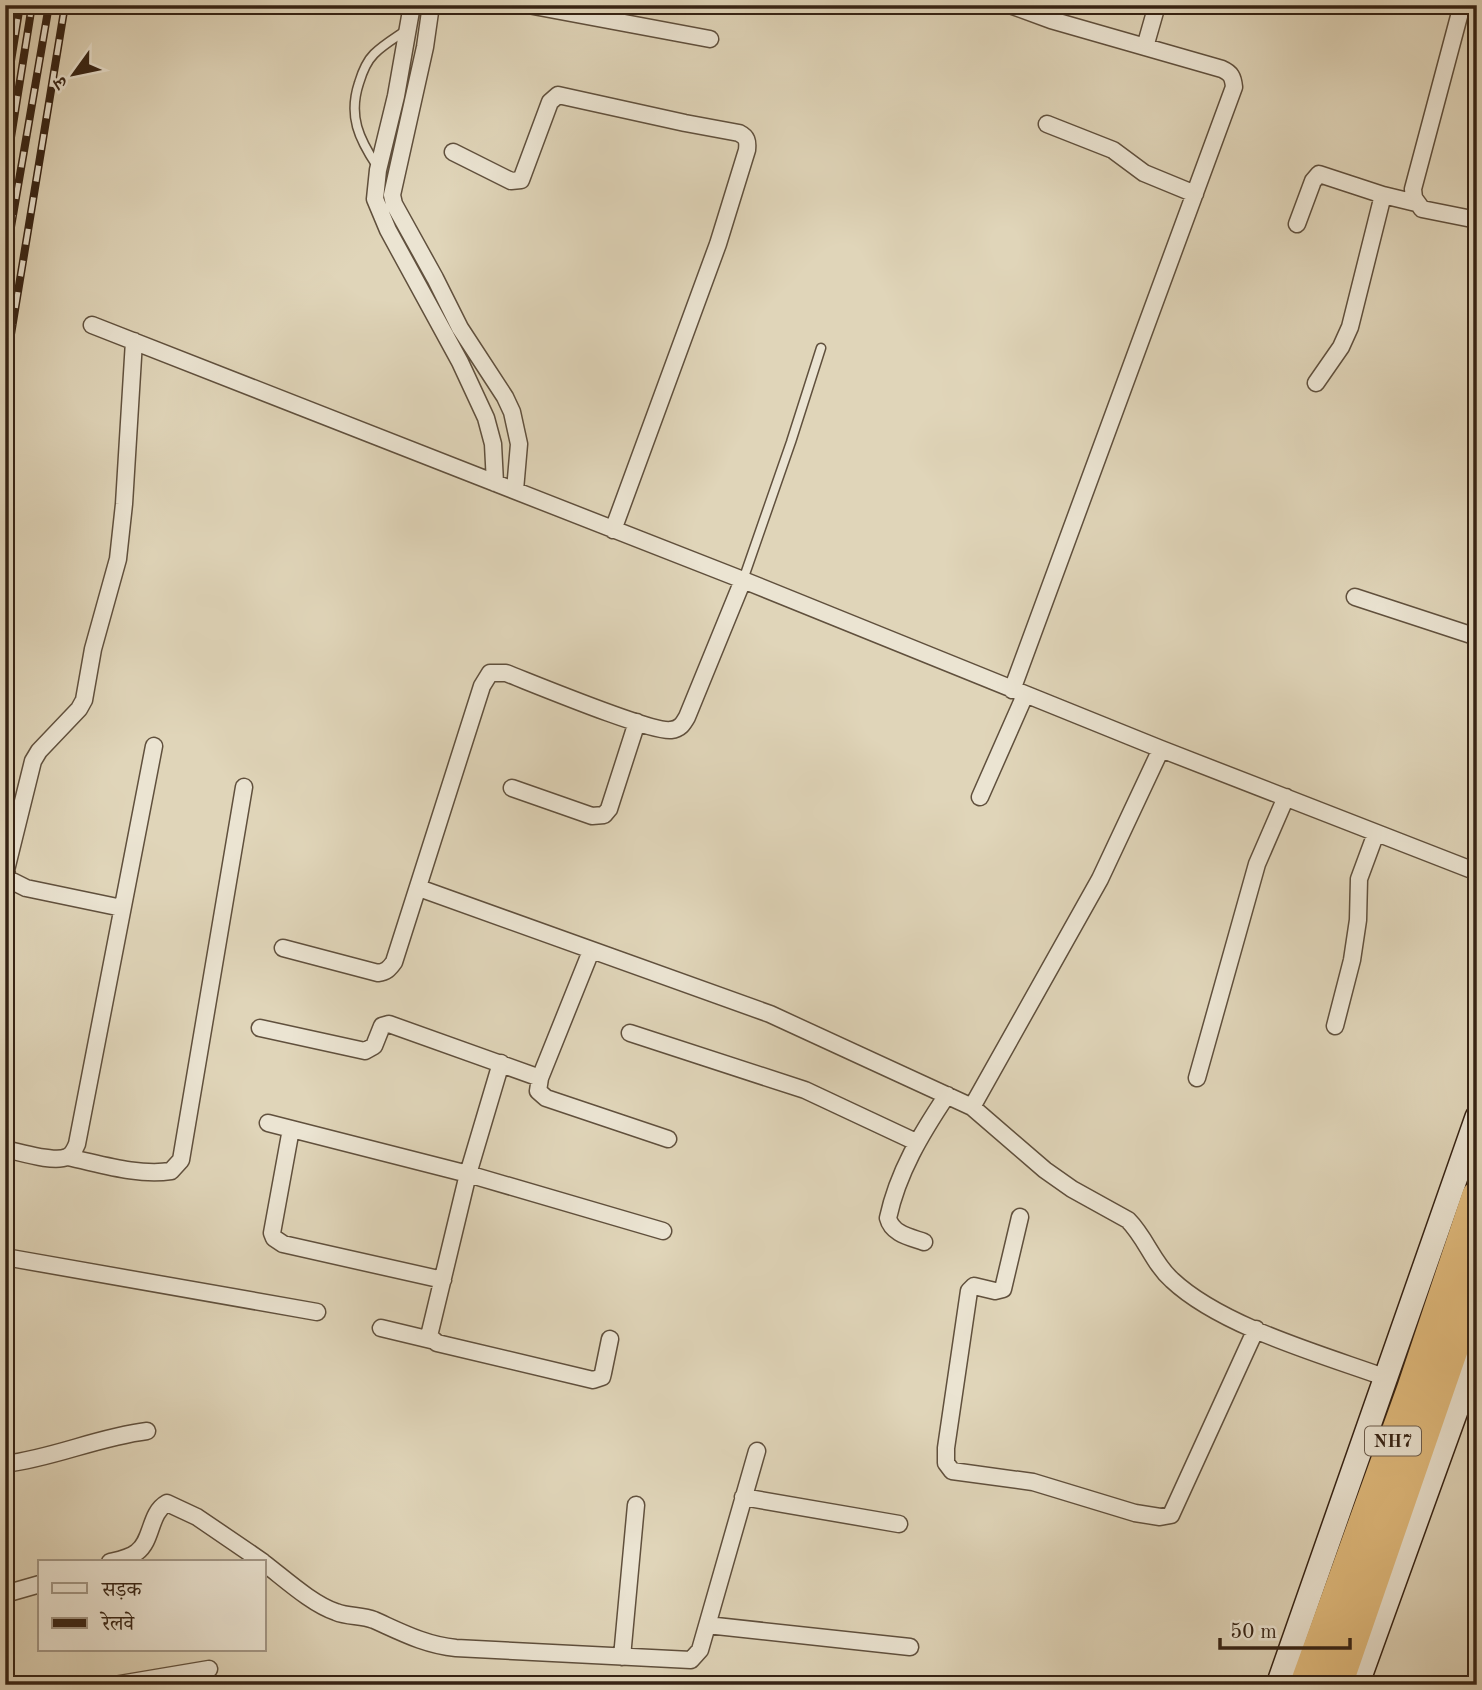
<svg xmlns="http://www.w3.org/2000/svg" width="1482" height="1690" viewBox="0 0 1482 1690" font-family="'Old Standard TT','Noto Serif Devanagari',serif">
<style>
.lines{fill:none;stroke-linecap:round;stroke-linejoin:round}
.lane-casing{stroke:#60503d;stroke-width:11}
.street-casing{stroke:#60503d;stroke-width:19}
.secondary-casing{stroke:#362314;stroke-width:26}
.highway-casing{stroke:#362314;stroke-width:33}
.lane{stroke:#ebe4d2;stroke-width:8}
.street{stroke:#ebe4d2;stroke-width:16}
.secondary{stroke:#ebe4d2;stroke-width:23}
.highway{stroke:#e0ba7c;stroke-width:30}
.rail-casing{stroke:#362314;stroke-width:8}
.rail{stroke:#ebe4d2;stroke-width:5;stroke-dasharray:16;stroke-linecap:butt}
.labels{text-anchor:middle;stroke-width:5;stroke-linejoin:round;paint-order:stroke}
.shield{fill:#ebe4d2;stroke:#6c5d4d;stroke-width:2}
.shield-label{font-size:18px;font-weight:bold;fill:#362314}
</style>
<rect width="100%" height="100%" fill="#e0d5b9"/>
<filter id="stains"><feTurbulence type="fractalNoise" baseFrequency=".00286" numOctaves="4"/><feColorMatrix values="0 0 0 0 .2 0 0 0 0 .09 0 0 0 0 .02 0 0 0 .5 -.17"/></filter>
<radialGradient id="worn" r=".72"><stop offset=".6" stop-color="#630" stop-opacity="0"/><stop offset="1" stop-color="#630" stop-opacity=".3"/></radialGradient>
<g class="lines">
<g class="lane-casing">
<path id="lane" d="M377,166c-18,-27 -29,-50 -18,-83 3,-10 7,-21 15,-29 9,-9 21,-16 31,-23
M743,580l48,-138 30,-94"/>
</g>
<g class="street-casing">
<path id="street" d="M412,5l-16,91 -18,74 -3,29 13,31 72,132 26,56 7,26 2,39
M431,5l-6,42 -33,148 2,9 41,74 25,50 45,69 7,15 7,32 -4,46
M528,5l182,34
M1010,5l41,15 171,49c9,4 11,8 12,18l-222,603
M1462,5l-49,184 1,9 8,11 55,11
M1145,47l12,-42
M1047,124l66,26 31,23 51,21
M453,152l58,29 10,-1 29,-78 8,-7 127,28 54,10c8,4 9,8 8,17l-29,94 -105,286
M1297,224l16,-43 6,-7 64,21 33,8
M92,325l651,255 418,169 316,123
M1316,383l25,-36 9,-20 33,-132
M1355,597l122,40
M512,788l80,28 12,-1 5,-6 28,-87
M980,797l45,-102
M419,888l351,126 202,93 73,63 27,19 56,31c18,18 25,43 44,60 49,46 148,74 212,97
M122,908l-96,-20 -18,-9 -2,-9 27,-109 6,-10 40,-42 5,-9 9,-51 25,-90 6,-55 10,-163
M283,948l95,25c8,-1 11,-4 16,-11l88,-276 8,-13h16c26,10 146,60 165,57 9,-1 12,-6 16,-13l56,-137
M591,951l-51,127 -2,13 8,7 122,41
M1335,1026l17,-66 6,-40 1,-41 17,-46
M260,1028l105,23 9,-5 8,-20 7,-2 151,54
M630,1033l175,57 111,52
M501,1063l-33,111 -39,162 8,7 156,37 9,-3 1,-4 7,-34
M1197,1078l60,-214 29,-67
M972,1107l128,-228 61,-130
M268,1123l200,51 195,57
M291,1129l-19,104 2,5 9,6 160,36
M5,1149c15,3 48,14 62,8 5,-2 8,-8 10,-13l77,-398
M67,1157c34,7 70,19 104,14l10,-11 63,-373
M1020,1217l-17,72 -8,2 -21,-5 -5,5 -23,157v15l6,8 81,11 102,31 25,4 11,-2 85,-186
M924,1242c-14,-5 -32,-8 -36,-24 10,-46 33,-84 59,-123
M5,1257l312,55
M381,1328l50,12
M5,1464c49,-6 93,-27 142,-33
M743,1497l156,27
M110,1562c9,-2 20,-4 27,-10 16,-12 12,-39 30,-49l30,14 66,45
M264,1563c21,16 48,41 72,49 12,5 26,3 38,8 27,12 51,25 82,28l235,12 9,-10 57,-199
M5,1594l35,-10
M707,1625l203,22
M622,1657l14,-152
M114,1685l95,-16"/>
</g>
<g class="secondary-casing">
<path id="secondary" d="M1278,1685l199,-568
M1357,1685l120,-332"/>
</g>
<g class="highway-casing">
<path id="highway" d="M1305,1685l107,-296 65,-193
M1337,1685l140,-406"/>
</g>
<use href="#lane" class="lane"/>
<use href="#street" class="street"/>
<use href="#secondary" class="secondary"/>
<use href="#highway" class="highway"/>
<g class="rail-casing">
<path id="rail" d="M5,98l15,-93
M5,175l27,-170
M5,262l44,-257
M5,371l60,-366"/>
</g>
<use href="#rail" class="rail"/>
</g>
<g class="labels">
<rect class="shield" x="1365" y="1426.5" width="56" height="29" rx="5"/>
<g class="shield-label">
<text x="1393" y="1447">NH7</text>
</g>
</g>
<rect width="1482" height="1690" fill="none" stroke="#e0d5b9" stroke-width="28"/>
<rect x="7" y="7" width="1468" height="1676" fill="none" stroke="#362314" stroke-width="3.5"/>
<rect x="14" y="14" width="1454" height="1662" fill="none" stroke="#362314" stroke-width="2"/>
<rect x="38" y="1560" width="228" height="91" fill="#ebe4d2" stroke="#a39786" stroke-width="2"/>
<rect x="52" y="1583" width="35" height="10" fill="#ebe4d2" stroke="#a39786" stroke-width="2"/>
<text x="102" y="1596" font-size="21" fill="#362314">सड़क</text>
<rect x="52" y="1618" width="35" height="10" fill="#362314" stroke="#a39786" stroke-width="2"/>
<text x="102" y="1630" font-size="21" fill="#362314">रेलवे</text>
<g transform="translate(74 74) rotate(237)" stroke="#ebe4d2" stroke-width="5" paint-order="stroke">
<path d="M0-5L12 26L0 18L-12 26Z" fill="#362314"/>
<text y="-10" font-size="19" font-weight="bold" text-anchor="middle" fill="#362314">उ</text>
</g>
<path d="M1220 1638v10h130v-10" fill="none" stroke="#362314" stroke-width="3.5"/>
<text x="1230" y="1638" font-size="21" fill="#362314" stroke="#ebe4d2" stroke-width="5" paint-order="stroke">50 m</text>
<rect width="100%" height="100%" filter="url(#stains)"/>
<rect width="100%" height="100%" fill="url(#worn)"/>
</svg>
